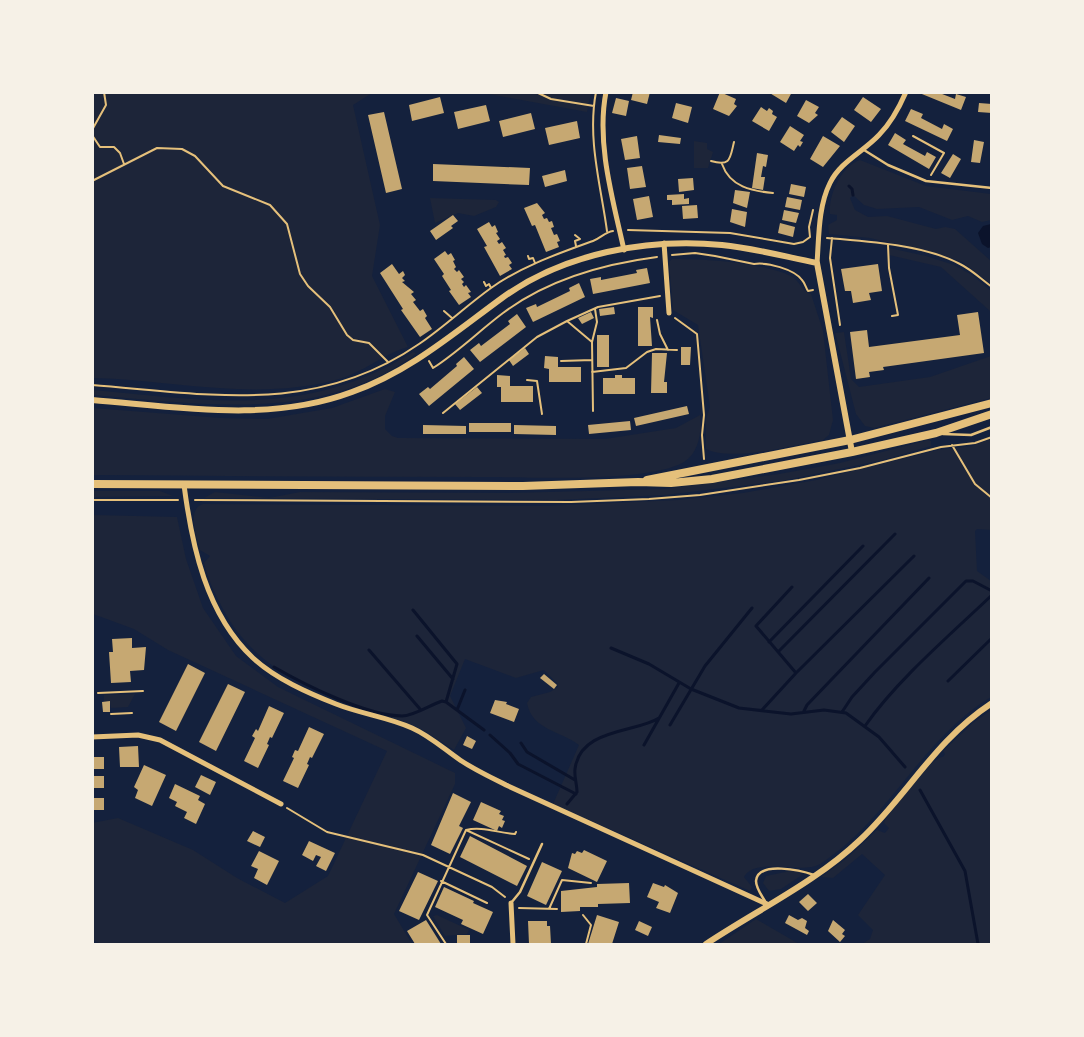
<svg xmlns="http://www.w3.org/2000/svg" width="1084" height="1037" viewBox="0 0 1084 1037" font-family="'Varela Round',sans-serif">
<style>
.green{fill:#1d2539}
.water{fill:#0b132b}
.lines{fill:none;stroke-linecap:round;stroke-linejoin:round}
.stream{stroke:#0b132b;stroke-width:3}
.building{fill:#c6a872}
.path{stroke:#e5c07b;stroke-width:2}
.service{stroke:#e5c07b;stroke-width:2.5}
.minor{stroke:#e5c07b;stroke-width:5}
.tertiary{stroke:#e5c07b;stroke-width:6}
.primary{stroke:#e5c07b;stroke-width:8}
</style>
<rect width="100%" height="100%" fill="#14213d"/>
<path class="green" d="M92,93h280l-19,12 27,120 -8,51 36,71c-25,7 -44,25 -69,32 -82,23 -164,1 -246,-1z
M483,93h108l-4,19z
M694,141l13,2v6l6,3 -5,16h-14z
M860,160l66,26 65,8v26l-9,2 -14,-6 -16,4 -33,-13 -42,2 -13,-4 -11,-10 -3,3 5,12 13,7 19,-1 49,13 9,-2 10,2 36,32v23l-29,-22 -14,-5 -78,-19 -41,-4 -1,-9 9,-5v-5l-7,-1c-2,-18 11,-48 30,-54z
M430,198l66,2 3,2 -3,5 -22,9 -16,-3 -23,10z
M889,248l37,8 28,9 18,10 19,16v31l-1,-11 -49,-44 -52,-12z
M672,259c31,-1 91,4 119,17 9,5 10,15 20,18l12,37 10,89 -4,15 -6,5c-29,5 -91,22 -117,9v-30l4,-12 -12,-82 -25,-15 -4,-48z
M844,332l7,47 8,8 71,-10 61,-21v42l-117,30 -9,-2 -9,-12 -19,-74 -2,-7z
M413,352l3,1 -4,4c-95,66 -210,47 -319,38v-5c116,11 215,28 320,-38z
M385,389l10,3 -10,24v13l7,7 6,2 207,1 71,-11 24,-13c2,16 -1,38 -16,47 -36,21 -151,15 -195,15 -132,0 -264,-1 -396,-2v-67l128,10 46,1 65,-11z
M991,439v91l-14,-1 -2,2 2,40 14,10v116c-70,42 -102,123 -171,167 -18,11 -64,-8 -76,13l8,10 -2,4 -197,-87 26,-59c-18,-14 -47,-15 -52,-42l4,-6 19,-5 8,-5 -1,-4 -13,-13 -28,8 -51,-19 -15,37 16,32 -12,22c-13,-8 -25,-17 -39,-24 -12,-5 -26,-9 -39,-14 -63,-22 -120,-41 -153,-103 -8,-15 -15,-30 -19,-46l6,-7 -10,-6c-3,-12 -14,-41 3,-46l343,2 132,-6 65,-7 73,-13 122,-30 34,-4z
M928,440l3,1v5l-48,14 -102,21 -116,14 -109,5 -352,-2 11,-6 54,6 31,-6 210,1 154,-4 115,-15 61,-11z
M93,491h67l13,5 -80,1z
M93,515l84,2 9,42 17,49 33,48 42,31 177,86v11l-61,130 18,30h-311l-8,-4 -1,-117 26,-5 75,32 44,28 48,25 43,-27 59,-125 -219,-101 -34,-21 -41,-15z
M135,694l-7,13 -17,1 -1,-5 -6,-1v-7z
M991,710v234h-129l8,-5 3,-9 -15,-15 27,-40 -23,-21 -29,24 -12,-1 26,-19 30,-28 8,3 4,-5 -5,-5 1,-3c8,-10 48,-66 58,-63l2,-3 -2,-3 30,-28z
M790,871h8l4,4 -21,14 -12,2 -6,-8 3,-7z
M437,915l32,15 -2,4 -22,2 -12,-20z
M756,919l43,25h1h-81z"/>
<path class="water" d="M991,224v23l-3,1 -6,-4 -4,-11 5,-7z"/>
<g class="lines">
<path class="stream" d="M849,186l3,3 1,6
M413,610l44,54 -11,38 38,28
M417,636l36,43
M769,642l94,-96
M611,648l38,16 42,25 48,19 52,6 33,-4 22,3 33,24 26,30
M369,650l51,59
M778,652l117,-118
M274,667c31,18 93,49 128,49 12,0 28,-11 40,-15l4,1
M796,673l118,-117
M948,681l44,-43
M457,710l8,-20
M762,710l34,-37 -40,-47 36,-39
M804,711l3,-6 122,-127
M842,712l10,-15 23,-25 91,-91h7l19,10
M670,725l35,-59 47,-58
M865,726c32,-46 86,-92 127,-131
M490,735l20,18 8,11 58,30
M521,743l6,9 48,28
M644,745l35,-62
M920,790l45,81 13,73
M567,804l10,-12c0,-8 -3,-15 -2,-23 5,-41 61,-36 84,-51"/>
</g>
<path class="building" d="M633,92h17l-3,12 -16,-4z
M720,92l16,7 -2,5 3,2 -8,10 -16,-7z
M768,92h24l-6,11z
M917,92h20l18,7 1,-5 10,3 -5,13z
M440,97l4,16 -32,8 -3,-16z
M863,97l18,12 -10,13 -17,-12z
M616,98l13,3 -3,15 -14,-3z
M806,100l13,7 -4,6 3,2 -9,8 -12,-7z
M676,103l16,4 -4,16 -16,-5z
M979,103l13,1v9l-14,-1z
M486,105l4,16 -32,8 -4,-17z
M761,107l6,4 2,-3 4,3 -1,3 5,3 -8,14 -17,-10z
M911,109l12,5 -2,4 21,11 2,-5 9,5 -6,12 -42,-20z
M384,112l18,77 -16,4 -18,-78z
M531,113l4,16 -32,8 -4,-16z
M842,117l13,9 -11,16 -13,-10z
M577,121l3,17 -31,7 -4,-17z
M790,126l14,9 -4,6 3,1 -3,5 -2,-2 -4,6 -14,-9z
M895,133l11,7 -3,4 22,12 2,-4 9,5 -7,12 -41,-24z
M659,135l22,3 -1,6 -22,-2z
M637,136l3,22 -15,2 -4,-21z
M823,136l17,10 -17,21 -13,-8z
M974,140l10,2 -4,21 -9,-1z
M757,153l11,2 -2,12 -3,-1 -2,11h4l-2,13 -11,-2z
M953,154l8,5 -11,19 -9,-5z
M433,164l97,4 -1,17 -96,-4z
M642,166l4,21 -16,2 -3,-21z
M565,170l2,11 -22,6 -3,-11z
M693,178l1,12 -15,2 -1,-13z
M791,184l15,3 -2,10 -15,-3z
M735,190l15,2 -3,16 -14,-5z
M684,194v5l5,-1v6l-17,1v-5h-5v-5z
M649,196l4,21 -16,3 -4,-21z
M787,197l15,3 -2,10 -15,-3z
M537,203l8,10 -3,2 2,4 3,-1 2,4 3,-1 2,6 -3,1 3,7 3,-1 3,7 -3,1 2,5 -13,5 -11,-27 -3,1 -8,-18z
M697,205l1,13 -15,1 -1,-13z
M732,209l15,3 -2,15 -15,-5z
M784,210l15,3 -3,10 -14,-3z
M453,215l5,6 -7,5 2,2 -17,12 -6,-9z
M489,222l3,5 3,-2 3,7 -2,1 4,6 -3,2 2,3 3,-2 4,6 -3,2 3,5 -2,1 1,2 3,-1 4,6 -3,2 3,4 -12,7 -16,-29 3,-1 -10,-17z
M780,223l15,4 -2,10 -15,-4z
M445,251l3,4 3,-2 4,7 -2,1 3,6 -2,2 3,3 2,-2 5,7 -3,2 3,3 -2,2 2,3 2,-2 5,7 -3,1 3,4 -12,8 -10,-14 2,-1 -9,-14 2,-2 -10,-15z
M392,264l7,10 4,-3 2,4 -3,3 3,3 -3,1 12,10 -3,2 5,6 -3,2 7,9 3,-2 4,7 -2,2 7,11 -12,8 -19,-27 2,-1 -23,-36z
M878,264l4,27 -13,2 2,7 -18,3 -2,-12h-6l-4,-22z
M647,268l3,15 -57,11 -3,-15 11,-2v3l36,-7 -1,-3z
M579,283l6,14 -52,25 -7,-14 10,-4 1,3 33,-16 -1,-3z
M614,307l1,7 -15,2 -1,-7z
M638,307h15v11l-3,-1 2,29h-14z
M591,312l3,6 -12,6 -4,-6z
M978,312l6,41 -101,14 1,3 -15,2 1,5 -14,2 -6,-47 17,-2 2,17 91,-12 -3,-20z
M517,314l9,13 -46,35 -10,-12 9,-7 2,3 29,-22 -2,-3z
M597,335h12v32h-12z
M681,347h10l-1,18h-9z
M525,348l4,6 -16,12 -4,-6z
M652,353h15l-3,29h3v11h-16z
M545,356l13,1v10h23v15h-32v-13l-5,-1z
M464,357l10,12 -45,37 -10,-12 9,-7 2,2 27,-23 -1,-2z
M497,375l13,1v10h23v16h-32v-15h-4z
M615,375h7v3h13v16h-32v-16h12z
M477,387l5,6 -22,17 -5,-6z
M687,406l2,8 -53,12 -2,-8z
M630,421l1,9 -42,4 -1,-9z
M469,423h42v9h-42z
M423,425l43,1v8h-43z
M514,425l42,1v9l-42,-1z
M132,638v10l14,-1 -2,23 -14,1 1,11 -20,1 -2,-31h4l-1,-13z
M188,664l17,9 -29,58 -17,-9z
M544,674l13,11 -3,4 -14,-11z
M228,684l17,8 -29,59 -17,-9z
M495,700l12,2 -1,2 13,5 -5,13 -24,-9z
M110,701v11h-7l-1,-10z
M269,706l15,7 -12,25 -2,-1 -3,7 2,1 -11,23 -14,-7 11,-23 -3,-2 4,-7 2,2z
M309,727l15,7 -12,24 -2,-1 -3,7 2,1 -11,23 -15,-7 11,-23 -2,-1 3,-7 3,1z
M467,736l9,5 -4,8 -9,-4z
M138,746l1,21h-19l-1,-20z
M92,757h12v12h-12z
M144,765l22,10 -14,31 -17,-8 3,-8 -4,-3z
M201,775l15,7 -6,13 -15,-8z
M92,776h12v12h-12z
M175,784l25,12 -2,4 7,4 -9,20 -12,-6 3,-6 -12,-6 2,-4 -8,-4z
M453,793l18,9 -12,24 4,2 -13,26 -19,-9z
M92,798h12v12h-12z
M481,802l20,9 -2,3 5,2 -2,4 3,1 -3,7 -3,-2 -2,5 -24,-11z
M253,831l12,6 -5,10 -13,-6z
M470,836l57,30 -10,20 -57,-29z
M309,841l26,12 -9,18 -10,-5 5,-9 -5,-2 -3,6 -11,-6z
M584,850l23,11 -10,21 -29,-14 4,-15 3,1 2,-3 5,2z
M259,851l20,10 -12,24 -13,-7 4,-9 -7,-3z
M542,862l20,9 -16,34 -19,-9z
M418,872l20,9 -19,39 -20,-9z
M629,883l1,20 -32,1v3h-18v4l-19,1v-21l36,-4v-3z
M653,883l11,4 1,-2 13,8 -8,20 -14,-5 3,-6 -12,-5z
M444,887l30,14 -1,2 20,9 -10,22 -22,-10 2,-4 -28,-13z
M808,894l9,9 -9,8 -9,-9z
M597,915l22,7 -7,22h-24z
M789,915l9,5 4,-2 5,3 -2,7 4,3 -2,4 -22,-12z
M426,920l15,24h-26l-8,-13z
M833,920l12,10 -3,4 3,2 -5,6 -12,-11z
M528,921h19v5h3l1,18h-22z
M639,921l13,6 -4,9 -13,-6z
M457,935h13v9h-13z"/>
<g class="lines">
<path class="path" d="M536,92l15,7 43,7
M596,92c-9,47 5,94 11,139
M92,130l14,-25 -2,-13
M92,135l8,12h14l6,6 4,11
M913,136l31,17 -13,22
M711,161c20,6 19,-3 23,-19
M722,164c8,23 30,27 51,29
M92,181l65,-33 25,1 13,7 28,30 47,19 17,19 13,50 8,12 22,21 17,28 6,5 16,3 19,19
M628,230l102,3 64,11 9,-2 7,-5
M575,235l5,4 -5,2 1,5
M810,237l-1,-10 4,-17
M827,238c40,3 98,7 133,26 12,6 21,15 32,23
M832,238l-2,20 10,67
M888,245l1,23 9,47 -6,1
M672,255l23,-2 20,3 39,8c13,-2 40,5 48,16 3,3 4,8 6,11l5,-1
M528,256l1,3 4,-1 2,5
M484,282l2,4 3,-2 2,4
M444,311l8,7
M675,318l22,16 7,81 -2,20 2,24
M657,320l3,14 8,16
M567,321l31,-14 62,-11
M592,342l5,-20 -2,-13
M429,361l4,7c25,-16 46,-37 70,-55 44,-33 100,-49 154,-56
M561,361l31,-1
M592,372l34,-4 21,-16 9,-3 21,1
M527,380l10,1 5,33
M92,385c117,9 223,31 327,-41 25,-17 47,-38 72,-56 31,-22 66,-34 102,-47 8,-3 12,-9 20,-10
M443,413l94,-76 30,-16 25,21 1,69
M952,445l23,39 17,14
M92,500h86
M195,500l376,2 78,-3 51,-4 99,-15 61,-12 81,-21 34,-4 17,-6
M98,693l45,-2
M111,714l21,-1
M287,808l40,24 96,23 69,32 13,10
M466,830c16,-4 32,3 49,4l1,-2
M441,881l46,22
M519,908l38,1
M549,909l13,-29 29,3
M583,915l8,10 -5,19
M446,944l-19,-29 39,-85 63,29"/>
<path class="service" d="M864,150l24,15 38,16 66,7
M943,434l28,1 21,-8
M511,903l9,-11 22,-48
M766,903c-3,-6 -10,-14 -10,-22 2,-21 47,-10 58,-6"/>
<path class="minor" d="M606,92c-10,51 7,108 18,158
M664,243l5,70
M817,263c2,-25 1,-56 13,-80 10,-21 33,-31 49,-48 12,-12 20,-27 27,-43
M184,485c8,61 22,129 69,173 23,21 55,35 83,46 25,10 52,13 76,24 18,8 32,21 48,32 15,10 30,17 46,25l261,119
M92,737l46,-2 22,5 121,64
M511,903l2,41"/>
<path class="tertiary" d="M92,400c87,7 177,23 260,-8 57,-20 102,-59 150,-94 62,-45 145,-60 220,-53 32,3 64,12 95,18l35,189
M706,944c51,-34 110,-62 154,-104 48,-45 74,-99 132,-137"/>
<path class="primary" d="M647,480l203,-40 142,-37
M92,484l431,2 115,-4 33,1 41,-4 140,-27 84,-19 56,-19"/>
</g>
<rect width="1084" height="1037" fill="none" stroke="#f6f1e7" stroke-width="188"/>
</svg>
